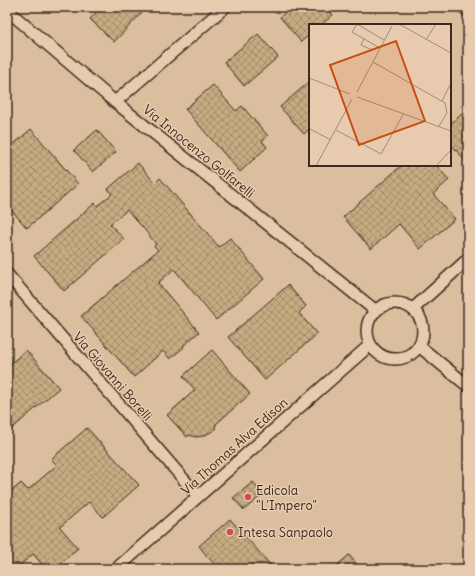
<svg xmlns="http://www.w3.org/2000/svg" width="475" height="576" viewBox="0 0 475 576" font-family="Delius,sans-serif">
<style>
.built{fill:#dbbe9e;fill-rule:evenodd}
.building{fill:url(#building-cross-hatch);stroke:#3b2a1e}
.lines{fill:none;stroke-linecap:round;stroke-linejoin:round}
.minor-casing{stroke:#3b2a1e;stroke-width:14}
.minor{stroke:#e8cbaf;stroke-width:11}
.poi-dot{fill:#d1495b;stroke:#e8cbaf;stroke-width:1.5}
.labels{text-anchor:middle;stroke-width:3;stroke-linejoin:round;paint-order:stroke}
.street-label{font-size:13px;fill:#3b2a1e;stroke:#e8cbaf}
.poi-label{font-size:13px;fill:#3b2a1e;stroke:#e8cbaf;text-anchor:start}
.inset-road{fill:none;stroke:#a38b75;stroke-width:1}
.view{fill:#c55010;fill-opacity:0.15;stroke:#c55010;stroke-width:2}
.inset-edge{fill:none;stroke:#3b2a1e;stroke-width:2}
</style>
<defs>
<pattern id="building-cross-hatch" width="8" height="8" patternUnits="userSpaceOnUse"><rect width="8" height="8" fill="#c7ab81"/><path d="M0 0l8 8M0 8l8-8" fill="none" stroke="#a38b69"/></pattern>
</defs>
<rect width="100%" height="100%" fill="#e8cbaf"/>
<filter id="ink" filterUnits="userSpaceOnUse"><feTurbulence type="fractalNoise" baseFrequency=".025" numOctaves="2"/><feDisplacementMap in="SourceGraphic" scale="8" xChannelSelector="R" yChannelSelector="G"/><feConvolveMatrix kernelMatrix="1 2 1 2 8 2 1 2 1" color-interpolation-filters="sRGB"/></filter>
<g filter="url(#ink)">
<path class="built" d="M7,7h461v562h-461zM310,25h140v140h-140z"/>
<path class="building" d="M101,7h46l-33,35 -24,-23z
M292,7h34l7,8 -12,10h-11v9l-9,8 -21,-25z
M258,34l20,23 -34,29 -20,-24z
M310,81v47l-6,6 -24,-27z
M213,85l23,26 6,-5 26,30 -6,5 5,6 -27,25 -55,-63z
M468,108v56l-18,-21v-19z
M31,129l47,55 -51,44 -20,-23v-55z
M97,130l19,22 -23,20 -19,-22z
M138,163l17,20 5,-5 59,69 11,-9 34,41 -48,41 -42,-51 -16,14 41,49 -16,14 1,1 -14,12 -7,-8 -29,26 -53,-61 77,-66 -4,-4 2,-2 -12,-15 -17,-19 -17,14 14,15 -60,52 -30,-35 61,-53 2,3 15,-12 -4,-5z
M402,165h34l13,15 -16,14 22,25 -35,30 -21,-25 -28,25 -28,-32z
M288,285l18,21 -7,7 18,21 -52,46 -37,-43z
M26,350l33,38 -52,45v-66z
M212,350l38,44 -34,30 -1,5 -4,3 -8,4 -7,1 -7,-2 -2,2 -20,-22 28,-25 -12,-14z
M87,428l52,57 -36,32 -14,-15 -29,25 18,21 -24,21h-8l-13,-15 -17,15h-9v-74l14,-12 7,7 29,-25 -6,-6z
M253,482l10,12 -19,16 -11,-12z
M230,519l44,50h-55l-12,-13 -8,-10z
M349,555l12,14h-28z"/>
<g class="lines">
<g class="minor-casing">
<path id="minor" d="M464,7l4,4
M7,10l108,92 261,209
M115,102l110,-95
M7,274l191,222
M367 331a28 28 0 1 1 56 0a28 28 0 1 1-56 0Z
M413,309l55,-50
M419,346l49,40
M116,569l254,-224"/>
</g>
<use href="#minor" class="minor"/>
</g>
</g>
<g class="poi-dot">
<circle cx="248" cy="497" r="4"/>
<circle cx="230" cy="532" r="4"/>
</g>
<g class="labels">
<g class="street-label">
<text transform="translate(199 151) rotate(39)" y="5">Via Innocenzo Golfarelli</text>
<text transform="translate(113 376) rotate(49)" y="5">Via Giovanni Borelli</text>
<text transform="translate(234 446) rotate(-42)" y="5">Via Thomas Alva Edison</text>
</g>
<g class="poi-label">
<text x="256" y="495">Edicola<tspan x="256" dy="15">"L'Impero"</tspan></text>
<text x="238" y="537">Intesa Sanpaolo</text>
</g>
</g>
<g transform="translate(309 24)">
<rect width="142" height="142" fill="#e8cbaf"/>
<path class="inset-road" d="M90,0l52,29M55,15l-3,6 11,5M117,16l10,-16M71,24l-28,-16 5,-8 27,16M64,38l72,41 2,10 -8,13M0,54l41,16M48,68l35,-66M48,73l94,34M133,77l9,-18M1,105l21,11M27,106l45,24 23,-41M7,142l36,-67M127,142l15,-16"/>
<path class="view" d="M87,17l29,80 -66,24 -29,-80z"/>
<rect width="142" height="142" class="inset-edge"/>
</g>
<rect width="475" height="576" fill="none" stroke="#e8cbaf" stroke-width="24"/>
<rect x="12" y="12" width="451" height="552" fill="none" stroke="#3b2a1e" stroke-width="1.5" filter="url(#ink)"/>
</svg>
